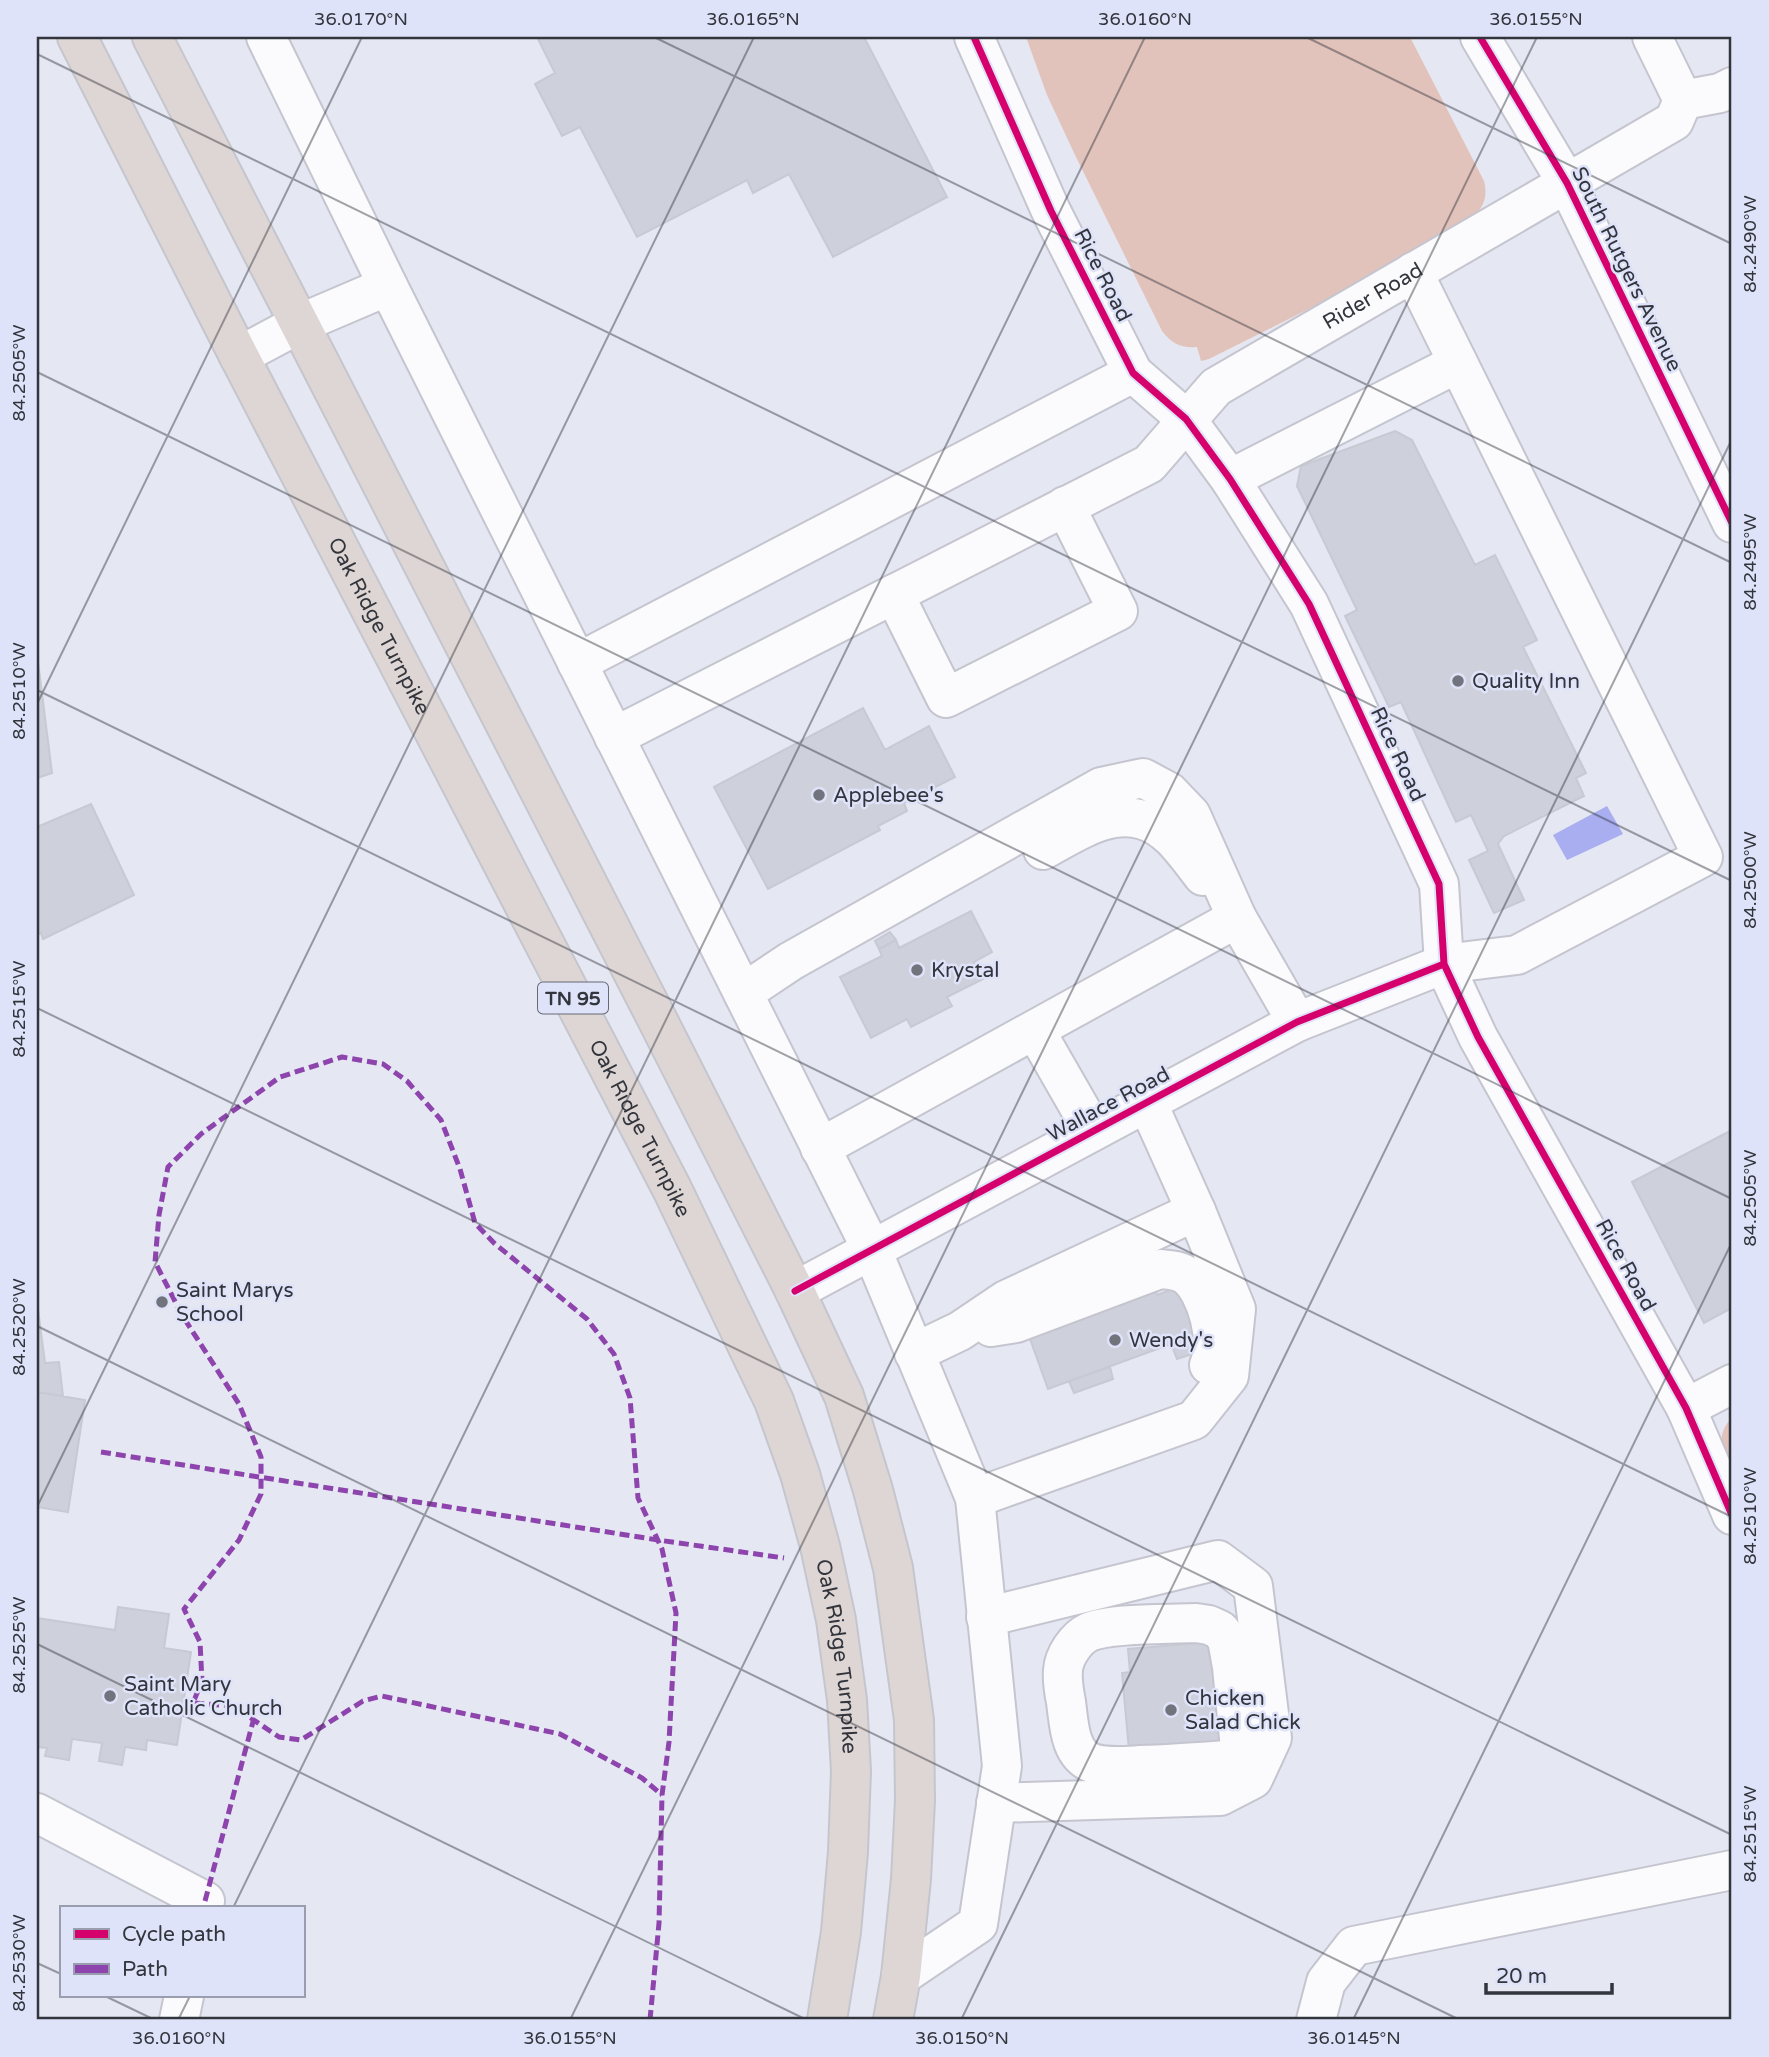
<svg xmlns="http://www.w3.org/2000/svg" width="1769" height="2057" viewBox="0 0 1769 2057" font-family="'Varela Round',sans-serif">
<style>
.green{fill:#e2c3bb}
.water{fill:#a8aef0}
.building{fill:#ced0db;stroke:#c7c9d3;stroke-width:2}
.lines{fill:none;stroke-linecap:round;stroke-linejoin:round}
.minor-casing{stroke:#c4c5cf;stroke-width:42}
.highway-casing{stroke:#c5c6cd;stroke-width:42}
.minor{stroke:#fbfbfd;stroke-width:38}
.highway{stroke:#ded6d4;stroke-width:38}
.quiet{stroke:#8e44ad;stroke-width:5;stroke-dasharray:10 5;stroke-linecap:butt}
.cycleway-casing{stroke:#dfe3f9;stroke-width:11}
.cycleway{stroke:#d6006c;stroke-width:7}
.ticks{fill:none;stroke:#33353d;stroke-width:2;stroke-opacity:0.45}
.poi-dot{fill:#71737d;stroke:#dfe3f9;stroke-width:2.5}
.labels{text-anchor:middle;stroke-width:5;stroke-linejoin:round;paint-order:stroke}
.shield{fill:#dfe3f9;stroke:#676975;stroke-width:2}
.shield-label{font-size:19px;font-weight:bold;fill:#33353d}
.street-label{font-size:21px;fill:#33353d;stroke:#dfe3f9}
.poi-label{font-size:21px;fill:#33353d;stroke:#dfe3f9;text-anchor:start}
.neatline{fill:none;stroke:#33353d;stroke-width:2.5}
.ticks-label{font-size:18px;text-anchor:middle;fill:#33353d}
</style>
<rect width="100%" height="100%" fill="#e5e7f3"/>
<path class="green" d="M1026,37h384l74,144c5,20 -3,29 -17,42 -13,13 -44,26 -61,35 -65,35 -131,68 -197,101l-8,2 -4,-14c-16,1 -25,-3 -35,-16l-87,-176 -28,-60z
M1732,1418v71c-6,-23 -21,-52 0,-71z"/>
<path class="water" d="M1607,806l16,28 -56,26 -14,-25z"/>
<path class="building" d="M537,37h327l83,160 -114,60 -44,-83 -36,19 -6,-13 -110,57 -57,-110 -18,9 -27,-52 20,-11z
M1395,431l17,9 63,125 20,-10 42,85 -14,7 63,126 -10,5 8,18 -80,40 -6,8 26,56 -30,13 -25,-53 19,-9 -17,-36 -15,7 -55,-120 -12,5 -44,-91 12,-6 -60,-124 4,-20z
M37,654l15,119 -15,5z
M863,708l22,42 44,-24 26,51 -51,26 3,8 -29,15 2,4 -112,59 -54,-102z
M91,804l43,91 -91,44 -2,-6 -4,2v-108z
M971,911l21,41 -18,10 9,17 -36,18 5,9 -41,21 -4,-8 -36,19 -31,-61 42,-21 -3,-7 17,-9 3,8z
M890,932l6,8 -17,9 -4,-8z
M1732,1130v178l-28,15 -72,-141z
M1181,1286l23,64 -27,9 -6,-15 -123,45 -19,-53 125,-49 3,8z
M37,1302l8,61 14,-1 4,34 -26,-4z
M1110,1367l3,12 -39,14 -5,-12z
M37,1392l48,8 -17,112 -31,-5z
M118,1607l51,7 -5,34 27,4 -14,93 -30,-5 -1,10 -21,-3 -3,18 -23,-4 3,-18 -30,-4 -3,21 -24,-4 2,-8 -10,-1v-129l78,12z
M1210,1642l10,105 -90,14 -8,-88 8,-1 -2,-23z"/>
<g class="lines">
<g class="minor-casing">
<g id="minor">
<path d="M266,37l122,249 484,964 103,248 27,268 -24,158 -77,52"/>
<path d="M974,37l77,174 82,162 53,46 44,60 79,125 130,280 5,80 34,73 208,371 46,107"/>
<path d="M1480,37l87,146 165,340"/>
<path d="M1683,100l37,-7 12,-6"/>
<path d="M239,356l60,-32 89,-38"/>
<path d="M1230,479l228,-116"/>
<path d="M894,594l52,104 172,-87 -53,-105"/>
<path d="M577,663l556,-290"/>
<path id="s1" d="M614,737l535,-273 67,-77 458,-266 9,-21 -31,-63"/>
<path d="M1043,850c42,-23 86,-54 129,-12 11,11 21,25 31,38"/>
<path d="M743,993l48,-32 310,-174 42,-9 26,14 22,23 46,103 60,104"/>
<path d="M1035,1030l58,101"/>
<path d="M1147,1102l49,109"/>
<path d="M820,1148l417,-230"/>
<path d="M795,1291l502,-269 147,-58 73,-9 186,-98 -290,-585"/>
<path d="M991,1327l25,-4 144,-54c10,1 19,1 27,7 20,16 33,67 22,89"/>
<path d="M914,1353l46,-22 46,-31 190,-89 40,98 -7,67 -35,44 -219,78"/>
<path d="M1686,1408l46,-24"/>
<path d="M986,1617l232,-57 35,26 19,152 -19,41 -33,17 -224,7"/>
<path d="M1223,1792l18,-33 -9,-92 -5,-28 -7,-9 -11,-5 -13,-2c-26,1 -86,0 -107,9 -13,6 -25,24 -26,38 -1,11 1,22 3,32 3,21 3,52 26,61 15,5 33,3 48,2 41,-1 82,-5 123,-8"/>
<path d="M37,1813l168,88 -2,7"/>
<path d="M179,2020l5,-24"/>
<path d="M1316,2020l10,-38 28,-36 378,-76"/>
</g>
</g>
<g class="highway-casing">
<g id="highway">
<path id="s2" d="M77,37l162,319 433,833 102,212 26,73 20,72 16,74 11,80 4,71 -3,81 -7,80 -14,88"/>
<path d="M152,37l503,978 140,276 49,105 29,94 20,78 21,152 1,80 -4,79 -10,97 -8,44"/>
</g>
</g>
<use href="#minor" class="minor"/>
<use href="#highway" class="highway"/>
<path class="quiet" d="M101,1452l557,88 126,18
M205,1901l49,-183
M650,2020l9,-97 3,-128 7,-53 7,-129 -14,-64 -24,-51 -8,-100 -16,-44 -27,-35 -93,-76 -19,-20 -15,-54 -19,-49 -34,-39 -24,-17 -41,-7 -62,20 -79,57 -33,33 -9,48 -4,47 27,53 57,89 22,53v37l-22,46 -55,69 16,33 2,39 -9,22 40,3 46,31 22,3 62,-39 19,-5 178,38 82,44 20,17"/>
<g class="cycleway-casing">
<path id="cycleway" d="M974,37l77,174 82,162 53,46 44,60 79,125 130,280 5,80 34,73 208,371 46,107
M1480,37l87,146 165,340
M795,1291l502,-269 147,-58"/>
</g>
<use href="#cycleway" class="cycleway"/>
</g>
<path class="ticks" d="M654,37l1078,526M1306,37l426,207M37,54l1695,827M37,372l1695,827M37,690l1695,827M37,704l325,-667M37,1008l1695,827M37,1326l1423,694M37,1507l717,-1470M37,1644l770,376M233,1908l912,-1871M37,1963l24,11M105,1996l50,24M178,2020l12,-24M570,2020l967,-1983M961,2020l771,-1581M1353,2020l379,-778"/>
<g class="poi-dot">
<circle cx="1458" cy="681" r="7"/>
<circle cx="819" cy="795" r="7"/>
<circle cx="917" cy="970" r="7"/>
<circle cx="162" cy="1302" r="7"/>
<circle cx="1115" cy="1340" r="7"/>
<circle cx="110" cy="1696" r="7"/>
<circle cx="1171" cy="1710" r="7"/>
</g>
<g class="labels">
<rect class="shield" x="538" y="982.5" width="70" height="31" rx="5"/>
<g class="shield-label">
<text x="573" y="1005">TN 95</text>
</g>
<g class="street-label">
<text transform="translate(1627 269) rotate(64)" y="7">South Rutgers Avenue</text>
<text transform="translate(1103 275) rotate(63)" y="7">Rice Road</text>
<text dy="7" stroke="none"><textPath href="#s1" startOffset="884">Rider Road</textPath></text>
<text dy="7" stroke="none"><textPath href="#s2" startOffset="662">Oak Ridge Turnpike</textPath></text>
<text transform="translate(1398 754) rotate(65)" y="7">Rice Road</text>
<text transform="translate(1108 1104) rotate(-28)" y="7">Wallace Road</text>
<text dy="7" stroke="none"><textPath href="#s2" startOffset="1228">Oak Ridge Turnpike</textPath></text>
<text transform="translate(1626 1265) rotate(61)" y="7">Rice Road</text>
<text dy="7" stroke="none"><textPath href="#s2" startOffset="1796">Oak Ridge Turnpike</textPath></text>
</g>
<g class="poi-label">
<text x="1472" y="688">Quality Inn</text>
<text x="833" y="802">Applebee's</text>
<text x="931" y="977">Krystal</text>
<text x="176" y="1297">Saint Marys<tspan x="176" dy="24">School</tspan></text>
<text x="1129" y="1347">Wendy's</text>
<text x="124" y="1691">Saint Mary<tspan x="124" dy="24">Catholic Church</tspan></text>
<text x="1185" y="1705">Chicken<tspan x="1185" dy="24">Salad Chick</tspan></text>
</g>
</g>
<rect width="1769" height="2057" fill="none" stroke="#dfe3f9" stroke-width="77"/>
<rect x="60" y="1906" width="245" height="91" fill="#dfe3f9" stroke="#9a9dae" stroke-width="2"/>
<rect x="74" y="1929" width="35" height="10" fill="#d6006c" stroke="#9a9dae" stroke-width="2"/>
<text x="122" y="1941" font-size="21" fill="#33353d">Cycle path</text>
<rect x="74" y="1964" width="35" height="10" fill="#8e44ad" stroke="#9a9dae" stroke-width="2"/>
<text x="122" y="1976" font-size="21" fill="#33353d">Path</text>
<path d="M1486 1983v10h126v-10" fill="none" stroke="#33353d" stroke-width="3.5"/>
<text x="1496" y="1983" font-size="21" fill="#33353d" stroke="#dfe3f9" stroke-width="5" paint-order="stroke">20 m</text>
<rect x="38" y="38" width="1692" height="1980" class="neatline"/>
<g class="ticks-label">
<text x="361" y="25">36.0170°N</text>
<text x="753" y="25">36.0165°N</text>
<text x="1145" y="25">36.0160°N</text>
<text x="1536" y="25">36.0155°N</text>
<text transform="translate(1750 244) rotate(-90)" y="6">84.2490°W</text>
<text transform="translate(19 373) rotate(-90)" y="6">84.2505°W</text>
<text transform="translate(1750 562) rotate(-90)" y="6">84.2495°W</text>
<text transform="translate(19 691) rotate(-90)" y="6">84.2510°W</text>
<text transform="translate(1750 880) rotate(-90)" y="6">84.2500°W</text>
<text transform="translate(19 1009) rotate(-90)" y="6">84.2515°W</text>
<text transform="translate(1750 1198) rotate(-90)" y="6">84.2505°W</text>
<text transform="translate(19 1327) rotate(-90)" y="6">84.2520°W</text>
<text transform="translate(1750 1516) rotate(-90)" y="6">84.2510°W</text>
<text transform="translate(19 1645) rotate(-90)" y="6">84.2525°W</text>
<text transform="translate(1750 1834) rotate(-90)" y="6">84.2515°W</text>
<text transform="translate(19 1963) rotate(-90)" y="6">84.2530°W</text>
<text x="179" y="2044">36.0160°N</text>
<text x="570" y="2044">36.0155°N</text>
<text x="962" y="2044">36.0150°N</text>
<text x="1354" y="2044">36.0145°N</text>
</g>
</svg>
